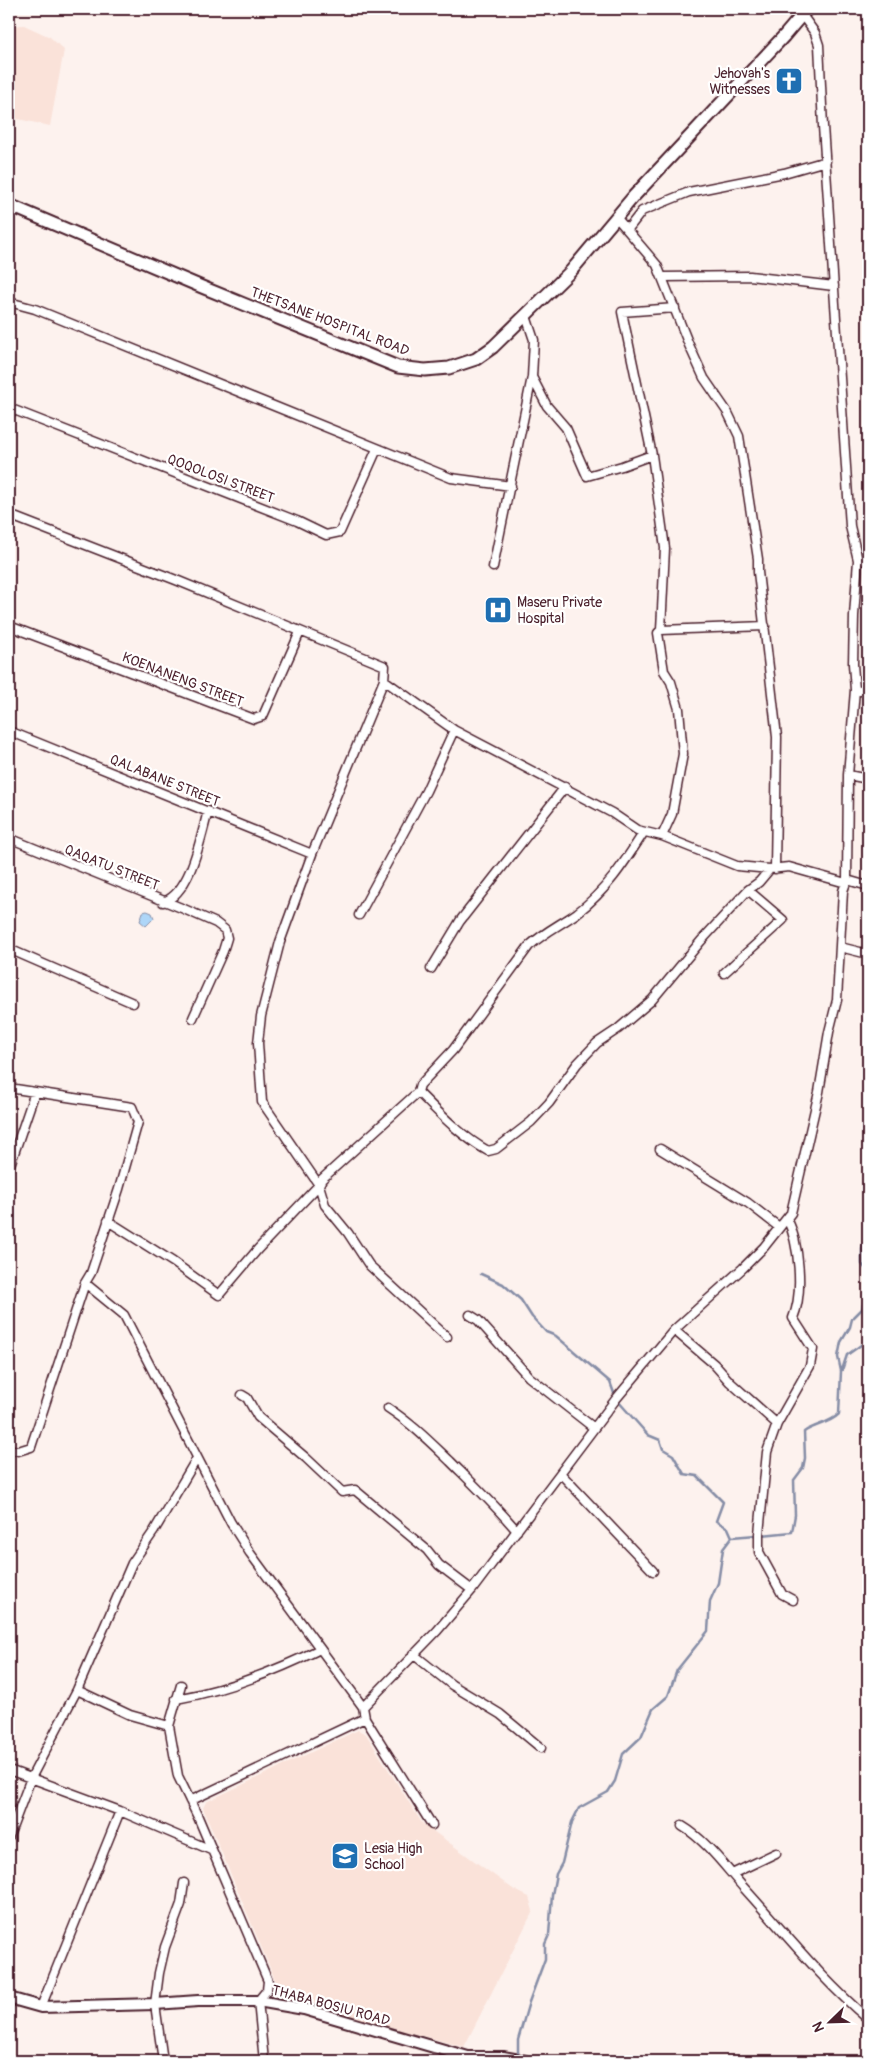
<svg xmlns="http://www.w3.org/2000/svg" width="877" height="2070" viewBox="0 0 877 2070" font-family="Pangolin,sans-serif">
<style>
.built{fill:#fae2d9}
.water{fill:#aed6f8;stroke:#868da6}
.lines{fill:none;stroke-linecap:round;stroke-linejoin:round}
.stream{stroke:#868da6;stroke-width:2.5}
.minor-casing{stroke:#4a1f2b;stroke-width:11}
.tertiary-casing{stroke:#4a1f2b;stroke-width:14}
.secondary-casing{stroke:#4a1f2b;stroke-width:15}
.minor{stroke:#fff;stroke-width:8}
.tertiary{stroke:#fff;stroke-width:10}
.secondary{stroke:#fff;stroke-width:11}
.labels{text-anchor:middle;stroke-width:4.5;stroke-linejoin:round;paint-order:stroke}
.poi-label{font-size:14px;fill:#4a1f2b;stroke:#fff;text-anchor:start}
.street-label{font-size:14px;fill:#4a1f2b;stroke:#fff}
</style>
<rect width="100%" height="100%" fill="#fdf2ee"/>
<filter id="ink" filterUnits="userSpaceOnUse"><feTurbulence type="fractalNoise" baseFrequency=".02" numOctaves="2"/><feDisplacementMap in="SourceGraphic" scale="10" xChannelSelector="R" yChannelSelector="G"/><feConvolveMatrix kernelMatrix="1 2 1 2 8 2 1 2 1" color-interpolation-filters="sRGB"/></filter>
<g filter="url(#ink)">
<path class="built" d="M24,25l26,12 14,13 -14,76 -41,-9v-91z
M358,1730l8,4 56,89 91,66 16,8 4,14 -69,136 -181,-48 -80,-191 3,-6z"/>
<path class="water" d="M147,911l5,2 2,5 -8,8 -6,-5 3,-9z"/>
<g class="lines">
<path class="stream" d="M481,1274l22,10 18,16 11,17 14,15 10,4 54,46 5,14
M842,1370l5,-15 21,-15
M762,1535l30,-3 3,-17 -1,-35 9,-12 2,-10 -1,-26c11,-8 25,-8 35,-18l2,-43 -3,-14 3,-15 9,-15 2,-8 10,-10 6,-26v-11l-6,-8v-15l6,-28
M732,1537l24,-2
M518,2053v-13l11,-38 16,-43v-15l4,-9 3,-40 4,-21 6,-11 10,-41 7,-14 29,-16 7,-11 8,-27 18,-17 12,-28 15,-13 9,-26 31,-39 2,-30 8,-18 5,-34 9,-12 -4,-9 -12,-7 7,-19 -26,-26 -13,-2 -11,-19 -10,-6 -3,-9 -12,-5 -30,-34"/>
<g class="minor-casing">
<path id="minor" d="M616,217l41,48 32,80 15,33 24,35 11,23 19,123v13l19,165 -2,132
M628,229l14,-18 47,-19 95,-19 42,-12
M664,277l86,-1 84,10
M9,302l26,7 416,169 60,8
M532,377l15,29 19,22 21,48 35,-10 30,-11
M9,408l288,113 29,14 14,-3 37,-83
M9,515l167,65 209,86 -1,14 70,50
M858,560l10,1
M493,567l39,-190 2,-37 -8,-24
M9,626l245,93 9,-3 37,-84
M661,630l104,-4
M384,680l-72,174 -32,88 -19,74 -3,27 4,59 57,83 6,20 23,28 21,32 78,72
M855,690l13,2
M9,731l303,123
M848,775l20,4
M662,836l10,-22 11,-60 -4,-45 -8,-27 -7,-11 -6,-38 3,-3 4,-82 -13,-93 -30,-143 53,-4
M9,838l175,71 32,14 9,7 2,8 -4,13 -30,67
M847,880l21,6
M163,902c28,-9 38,-66 45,-91
M359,915l67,-124 28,-61 158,83 25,17 25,6 75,30 33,3 19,-2 57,16
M840,947l28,7
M9,949l124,54
M431,969l29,-48 105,-134
M724,973l59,-53 -35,-30
M9,1088l123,19 6,15 -19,67 -28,84 -6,10 -54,164 -13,4 -9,-2
M418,1092l2,-7 33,-35 76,-104c17,-15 31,-21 48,-33 30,-23 47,-50 67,-81
M660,1149l88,54 31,24
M9,1168l26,-76
M787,1218c12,25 17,74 6,100l20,31 -3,17 -33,58 -10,28 -8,82v18l23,42 11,6
M108,1221l65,41 46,33 39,-46 61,-64 3,-6 96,-87c22,22 43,44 70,59l8,-2 35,-27 18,-19 28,-39 20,-21 21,-14 34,-29 49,-59 47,-51 11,-8 11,-13
M85,1283l39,32 107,208 19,30 113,154 2,11 67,107
M470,1315l8,5 51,57 65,51
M674,1330l40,34 16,18 47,42
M242,1395l5,3 11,19 48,41 36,34 13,-2 72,60 12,15 33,25
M388,1408c23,15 42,34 62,53 23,23 46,45 67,70
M561,1474l92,97
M413,1654l39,31 48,29 41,34
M181,1685l-12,41 9,50 20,41 70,164 -1,9 -9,11 6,60
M77,1690l53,25 39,11
M176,1699c51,-9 98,-27 144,-50
M363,1707l74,-76 35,-41 144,-191 58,-69 69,-62 21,-21 27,-34 28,-121 10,-60 8,-32 6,-109 4,-11 1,-105 7,-85 -2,-26 1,-48 4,-56 -8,-34 -27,-400 -4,-81 -4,-12 -13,-18
M9,1770l111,41 91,39
M190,1801l175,-83
M682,1826c25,15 43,41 62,62 41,45 78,92 124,131
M9,1836l22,-58 46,-88 55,-127 22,-32 43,-73
M732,1874l44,-21
M41,2007l79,-196
M163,2061l-8,-57 4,-31 6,-26 16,-43 3,-21"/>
</g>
<g class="tertiary-casing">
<path id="tertiary" d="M9,1998l32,9 114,-3 43,-3h60l46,8 164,48h35l22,4"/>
</g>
<g class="secondary-casing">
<path id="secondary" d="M9,205l193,82 196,80 27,3 24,-2 27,-9 17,-12 78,-76 63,-75 150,-160 23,-27"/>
</g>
<use href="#minor" class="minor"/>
<use href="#tertiary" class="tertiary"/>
<use href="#secondary" class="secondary"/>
</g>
</g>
<defs>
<g id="church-square" transform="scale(1.4375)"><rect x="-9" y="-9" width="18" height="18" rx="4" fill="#1f6fb2" stroke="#fff"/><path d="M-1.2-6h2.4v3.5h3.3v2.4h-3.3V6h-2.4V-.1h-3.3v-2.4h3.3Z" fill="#fff"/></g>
<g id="hospital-square" transform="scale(1.4375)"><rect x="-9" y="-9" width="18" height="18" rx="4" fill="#1f6fb2" stroke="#fff"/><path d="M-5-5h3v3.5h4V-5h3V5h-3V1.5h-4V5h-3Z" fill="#fff"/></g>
<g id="school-square" transform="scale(1.4375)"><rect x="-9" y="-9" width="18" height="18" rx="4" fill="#1f6fb2" stroke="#fff"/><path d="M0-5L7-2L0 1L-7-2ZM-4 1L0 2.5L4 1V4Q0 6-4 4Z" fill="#fff"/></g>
</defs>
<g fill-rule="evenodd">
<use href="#church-square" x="789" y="81"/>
<use href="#hospital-square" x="498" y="610"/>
<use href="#school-square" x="345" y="1856"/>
</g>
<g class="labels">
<g class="poi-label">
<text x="770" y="78" text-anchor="end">Jehovah's<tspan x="770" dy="16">Witnesses</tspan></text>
<text x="517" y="607">Maseru Private<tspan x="517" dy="16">Hospital</tspan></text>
<text x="364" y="1853">Lesia High<tspan x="364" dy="16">School</tspan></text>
</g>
<g class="street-label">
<text transform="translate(330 321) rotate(21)" y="5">THETSANE HOSPITAL ROAD</text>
<text transform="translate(221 478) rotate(21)" y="5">QOQOLOSI STREET</text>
<text transform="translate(183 679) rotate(21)" y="5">KOENANENG STREET</text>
<text transform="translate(165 780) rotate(22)" y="5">QALABANE STREET</text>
<text transform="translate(112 867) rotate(22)" y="5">QAQATU STREET</text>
<text transform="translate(331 2005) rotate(15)" y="5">THABA BOSIU ROAD</text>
</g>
</g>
<rect width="877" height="2070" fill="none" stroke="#fff" stroke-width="30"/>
<rect x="15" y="15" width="847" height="2040" fill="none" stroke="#4a1f2b" stroke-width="2" filter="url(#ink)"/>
<g transform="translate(830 2022) rotate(247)" stroke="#ffffff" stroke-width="4" paint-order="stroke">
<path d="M0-4L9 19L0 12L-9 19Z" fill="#4a1f2b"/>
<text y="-8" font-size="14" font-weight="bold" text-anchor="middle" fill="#4a1f2b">N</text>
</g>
</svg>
